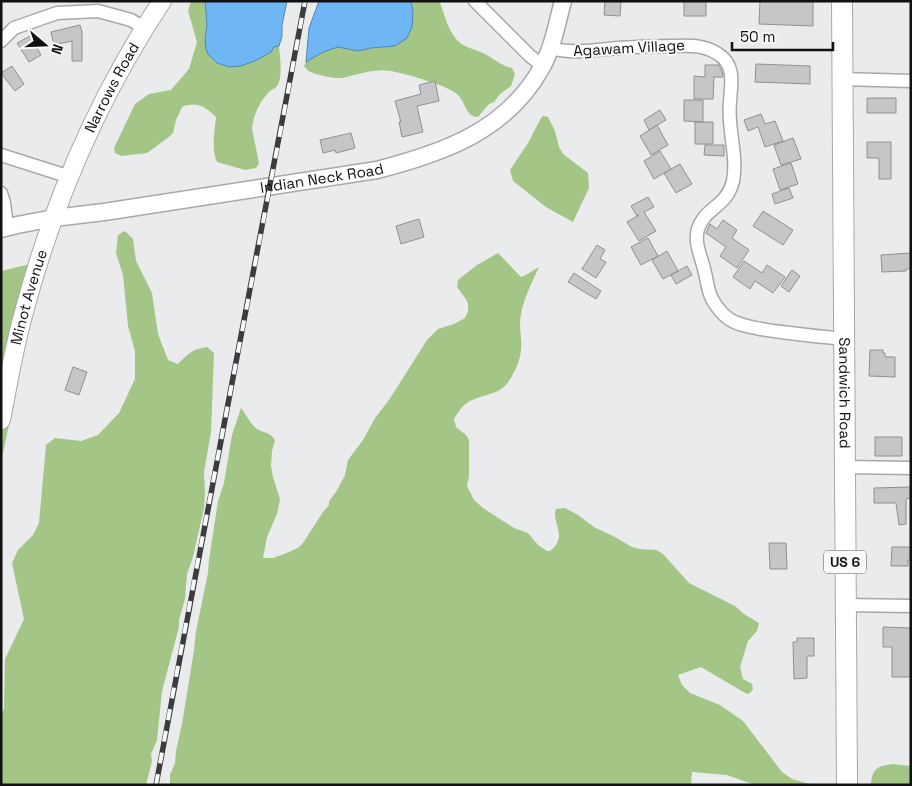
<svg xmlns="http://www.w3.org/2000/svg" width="912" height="786" viewBox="0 0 912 786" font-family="'Space Grotesk',sans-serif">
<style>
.green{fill:#a3c585}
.water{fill:#6eb6f4;stroke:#5284b0}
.building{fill:#c6c6c8;stroke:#909092}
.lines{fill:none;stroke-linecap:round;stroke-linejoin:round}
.minor-casing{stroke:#a8a8aa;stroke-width:15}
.tertiary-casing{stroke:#a8a8aa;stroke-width:19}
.secondary-casing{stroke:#a8a8aa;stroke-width:20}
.primary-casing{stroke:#a8a8aa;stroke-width:22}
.minor{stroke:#fff;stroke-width:12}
.tertiary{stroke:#fff;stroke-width:16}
.secondary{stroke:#fff;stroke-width:18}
.primary{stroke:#fff;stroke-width:20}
.rail-casing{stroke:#3c3c3e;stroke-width:5.5}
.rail{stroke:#f7f8fa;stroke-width:4;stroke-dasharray:11;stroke-linecap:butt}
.labels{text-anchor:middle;stroke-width:4;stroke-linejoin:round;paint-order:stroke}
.shield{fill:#f7f8fa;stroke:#565658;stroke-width:1}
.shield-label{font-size:14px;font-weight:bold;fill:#111112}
.street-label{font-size:15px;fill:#111112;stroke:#f7f8fa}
</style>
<rect width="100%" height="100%" fill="#eaebed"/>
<path class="green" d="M191,1h14l2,24 -2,15 65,12 4,-5 5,-1c1,10 4,32 -2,40 -2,3 -7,4 -9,7 -9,10 -15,23 -16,36l7,34 -3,5 -11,2 -28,-8c-6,-11 -2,-33 -1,-45 -11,-10 -18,-16 -34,-10l-6,13 -3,13 -4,4 -22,16 -26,3 -6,-3 -1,-5 21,-44 14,-10 22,-4 18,-21 8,-27 -9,-31z
M411,1h28c7,15 9,34 24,44 7,4 15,5 22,9 9,5 17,12 27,14l3,6 -4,12 -11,8 -6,8 -5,2 -11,13c-12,0 -12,-13 -19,-21 -8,-10 -53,-22 -68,-25 -12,-2 -25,1 -37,4 -5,1 -10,3 -15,3 -8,0 -15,-2 -23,-4 -5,-2 -9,-3 -12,-8l2,-4 17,-10 15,-5 20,4 13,-3 24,-2 18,-34z
M543,116l5,1 7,14 4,16 4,7 25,19 1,15 -16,34 -27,-15 -33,-26 -3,-11 18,-27 13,-25z
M125,231l8,8 3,22 16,32 6,41 10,26 10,4c10,-10 14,-15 29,-17l7,6 -3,79 -7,40 1,21 -1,15 -11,49 -6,17 -2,25 -6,21v7l-17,64 -5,49 -6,14 1,7 -6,24h-145v-71l3,-5 1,-50 19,-40 -12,-56 6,-13 15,-15 6,-12 7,-78 9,-7 26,3 17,-6 21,-22 16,-34v-28l-7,-25 -5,-51 -7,-22 2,-18z
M498,253l23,24 3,-1 15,-9c-8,18 -19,37 -19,58 0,8 2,16 1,23 0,9 -4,19 -8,26 -10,21 -22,18 -41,26 -8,3 -14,12 -18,19l2,8 10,8 3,5v36l-2,10 7,14 9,8 31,20 14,5 10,12 9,6h3c19,-15 1,-28 6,-42l9,-1 13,7 16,12 21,10 17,10 8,2 16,1 7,4 26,29 46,23 9,8 15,9 -2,8 -9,10 -8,26 3,12 9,5 1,5 -3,4 -3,1 -46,-27 -23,8 4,10 8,8 30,12 23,16 39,51 10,7 21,6h-58l-28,-10 -35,-3 -1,13h-521v-10l5,-12 1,-12 6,-27 12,-74 2,-19 12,-58 1,-13 9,-59 6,-18 8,-48 9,-27c5,6 9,16 16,21 7,4 13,3 18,11l-3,11 -1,15 2,11 7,22 -3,15 -10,23 -4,21h10l11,-4 14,-6 5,-5 20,-31 6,-7v-4l7,-9 9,-17 3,-15 15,-20 12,-22 14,-18 38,-60 11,-11 16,-5 11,-6 3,-7v-7l-2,-5 -9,-12 1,-7 19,-15z
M43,261l-42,202v-192z
M893,764l18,2v19h-40c1,-17 7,-19 22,-21z"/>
<path class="water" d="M205,1h82l-5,24v11l-3,10 -5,1 -3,5 -14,8 -16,6 -12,1 -12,-4 -9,-9 -2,-5 -1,-9 2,-15z
M319,1h92l2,11 -1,15 -5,11 -12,8 -24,2 -13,3 -20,-4 -15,5 -17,10 3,-34z"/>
<path class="building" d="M605,1h16l-1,15 -16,-1z
M684,1h22v15h-22z
M760,1h53v25l-54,-2z
M80,25l2,7v29h-10v-20l-18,4 -3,-13z
M30,36l11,19 -12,7 -12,-19z
M756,64l54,2v18l-55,-2z
M705,65h14l3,7 1,5h-9l-1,22h-19v-23l11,1z
M12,66l12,18 -9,7 -14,-18z
M435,81l4,20 -22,5 6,26 -21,5 -3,-15h2l-6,-21 26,-7 -2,-9z
M867,98h29v15h-29z
M684,100h19v22l-19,-1z
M660,110l6,10 -17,10 -5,-10z
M761,114l4,10 10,-3 8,20 -18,6 -7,-20 -10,4 -4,-11z
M695,122h18v22h-18z
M657,125l11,20 -17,10 -11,-19z
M351,133l4,15 -19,5 -1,-3 -12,3 -3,-13z
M793,138l8,21 -20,6 -7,-20z
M867,142h24v37h-12v-21h-12z
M705,145h19v11l-20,-1z
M660,151l11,18 -17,10 -10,-18z
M791,163l7,21 -18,6 -7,-21z
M680,164l12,20 -16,9 -12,-20z
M789,188l4,10 -18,6 -3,-10z
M648,197l6,10 -10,5 12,19 -17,10 -12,-19 12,-7 -2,1 -6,-10z
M763,211l30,19 -10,15 -30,-19z
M419,219l5,18 -23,7 -5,-18z
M723,220l14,10 -5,8 17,12 -12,18 -17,-12 6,-9 -20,-14 4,-9 7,5z
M648,238l10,18 -17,9 -10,-18z
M597,245l8,5 -5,9 6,3 -10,16 -14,-9z
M667,251l11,20 -15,8 -11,-19z
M911,253v16h-5v2l-24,1 -1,-17z
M744,261l18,12 5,-8 18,12 -12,16 -18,-12 -5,8 -17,-12z
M687,266l5,9 -16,9 -5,-9z
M792,270l8,6 -11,16 -8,-6z
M574,273l27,18 -5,8 -28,-17z
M870,350h13v3h2v4h10v20l-26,-1z
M73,367l14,5 -8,23 -14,-5z
M875,437h27v19h-27z
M911,487v11l-5,1v25l-7,1 -3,-22h-22v-15z
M769,543h17l1,26h-17z
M892,547h19v13h-3v6h-17z
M883,627l28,1v49h-19v-30h-9z
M797,638h17v18h-7v22l-13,1 -1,-37h4z"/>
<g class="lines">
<g class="minor-casing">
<path id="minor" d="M475,1l55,55 13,10
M1,41l13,-13 43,-15 41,-2 33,9 13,8
M550,48c22,6 45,2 68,0 17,-1 35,-2 53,-2 17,0 32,-2 47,8 18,11 13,30 12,48 -3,26 8,53 3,79 -6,26 -28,26 -35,48 -4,14 3,27 6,40 3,10 3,20 8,30 4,7 10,15 17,20 9,6 21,8 32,10 28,5 55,7 83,10
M842,79l69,2
M1,155l69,22
M1,193l3,10 3,24
M845,467l66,1
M845,605l66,1"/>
</g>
<g class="tertiary-casing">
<g id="tertiary">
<path id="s1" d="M1,229l16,-4 37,-7 50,-6 273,-42c66,-17 130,-39 165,-103 11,-20 15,-44 21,-66"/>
</g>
</g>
<g class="secondary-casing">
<g id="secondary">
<path id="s2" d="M1,420c7,-36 13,-73 23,-108 29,-109 75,-216 138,-311"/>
</g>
</g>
<g class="primary-casing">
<g id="primary">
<path id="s3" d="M842,1l5,784"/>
</g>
</g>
<use href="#minor" class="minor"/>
<use href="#tertiary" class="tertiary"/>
<use href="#secondary" class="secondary"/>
<use href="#primary" class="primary"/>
<g class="rail-casing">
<path id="rail" d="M156,785c48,-262 100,-522 149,-784"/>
</g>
<use href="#rail" class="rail"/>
</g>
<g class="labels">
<rect class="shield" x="824" y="550.5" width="42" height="23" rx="4"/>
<g class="shield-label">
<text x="845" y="567">US 6</text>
</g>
<g class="street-label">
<text transform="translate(629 48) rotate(-3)" y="5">Agawam Village</text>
<text dy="5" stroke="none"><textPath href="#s2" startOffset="352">Narrows Road</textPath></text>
<text dy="5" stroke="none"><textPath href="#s1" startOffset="325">Indian Neck Road</textPath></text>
<text dy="5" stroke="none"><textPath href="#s2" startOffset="126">Minot Avenue</textPath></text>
<text dy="5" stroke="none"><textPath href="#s3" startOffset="392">Sandwich Road</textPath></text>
</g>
</g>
<rect width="912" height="786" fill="none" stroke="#111112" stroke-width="5"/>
<g transform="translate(45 45) rotate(109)" stroke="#f7f8fa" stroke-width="4" paint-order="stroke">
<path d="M0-4L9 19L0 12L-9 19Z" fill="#111112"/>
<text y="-8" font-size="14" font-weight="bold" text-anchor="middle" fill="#111112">N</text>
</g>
<path d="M732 42v8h101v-8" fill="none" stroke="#111112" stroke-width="2.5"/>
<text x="740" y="42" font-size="15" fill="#111112" stroke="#f7f8fa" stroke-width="4" paint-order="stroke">50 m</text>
</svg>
